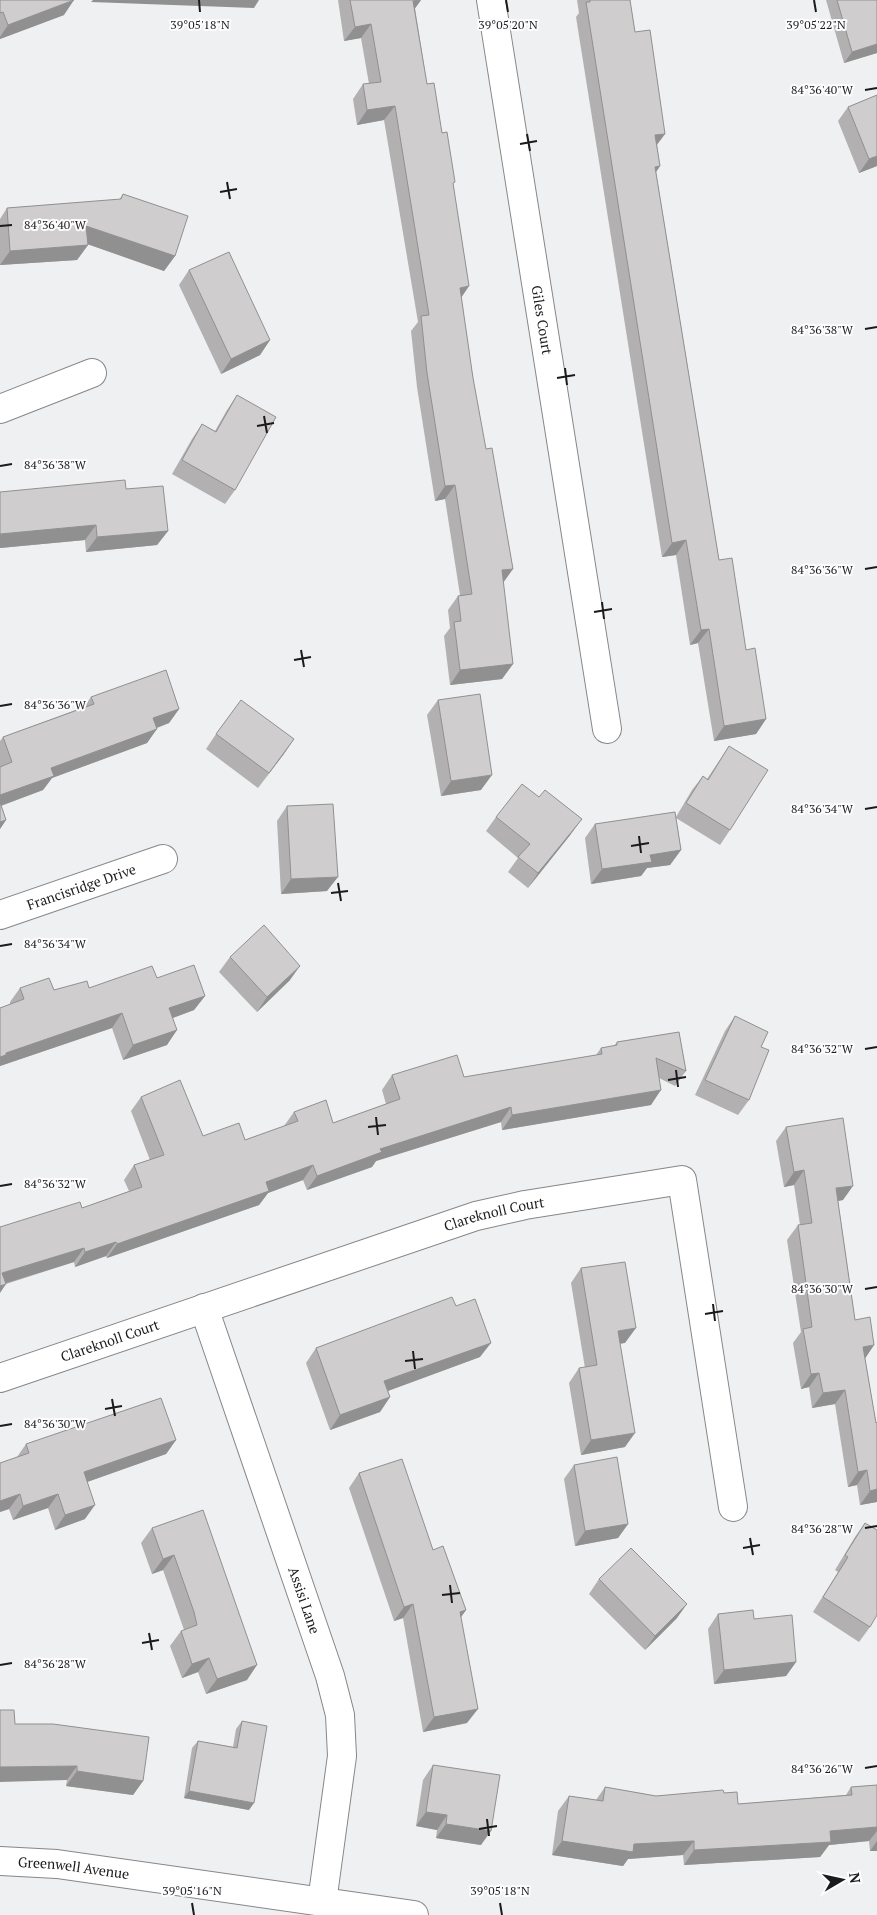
<svg xmlns="http://www.w3.org/2000/svg" width="877" height="1915" viewBox="0 0 877 1915" font-family="'PT Serif',serif">
<style>
.lines{fill:none;stroke-linecap:round;stroke-linejoin:round}
.minor-casing{stroke:#868789;stroke-width:30}
.minor{stroke:#fff;stroke-width:28}
.wall{fill:#b2b0b1}
.shaded-wall{fill:#919090}
.building{fill:#cfcdce;stroke:#919090}
.ticks{fill:none;stroke:#1b1b1b;stroke-width:2}
.labels{text-anchor:middle;stroke-width:4;stroke-linejoin:round;paint-order:stroke}
.street-label{font-size:14px;fill:#1b1b1b;stroke:#fdfdff}
.ticks-label{font-size:12px;text-anchor:middle;fill:#1b1b1b;stroke:#fdfdff;stroke-width:4;stroke-linejoin:round;paint-order:stroke}
</style>
<rect width="100%" height="100%" fill="#eff0f2"/>
<g class="lines">
<g class="minor-casing">
<g id="minor">
<path id="s1" d="M491,0l116,729"/>
<path d="M0,409l92,-36"/>
<path id="s2" d="M0,915l163,-56"/>
<path id="s3" d="M204,1308l126,368 10,39 2,41 -20,146"/>
<path id="s4" d="M0,1378l476,-162 49,-11 157,-25 51,327"/>
<path id="s5" d="M0,1861l57,3 357,51"/>
</g>
</g>
<use href="#minor" class="minor"/>
</g>
<path class="wall" d="M0,0l64,15 -64,24z
M338,0h83l-6,8 12,76 15,49 11,52 16,101 -8,11 42,286 10,81 -11,15 -52,6 -6,-49 6,-8 -2,-18 10,-14 2,-1 -15,-96 -10,2 -18,-114 -6,-56 7,-9 -34,-202 -27,5 -4,-26 10,-15h6l-8,-46 -17,3z
M577,0h53l5,32 30,102 -8,11 3,21 -4,6 63,388 27,90 20,69 -10,15 -42,7 -16,-98 -8,2 -14,-90 -14,2 -86,-540 3,-4z
M826,0h51v53l-33,10z
M877,95v71l-18,7 -21,-52 10,-14z
M123,194l52,62 -11,15 -77,-27 1,1 -11,15 -77,5v-46l7,-11 112,-8z
M189,270l81,70 -10,15 -39,19 -42,-89z
M237,395l-2,95 -10,14 -53,-30 20,-35 10,-15 13,7 12,-21z
M126,489l42,42 -11,14 -71,7 -1,-12 -85,8v-56z
M91,697l88,12 -10,14 -12,5 -10,15 -95,35 -9,12 -42,16 5,14 -6,9v-88l3,-4 81,-30z
M438,700l43,90 -40,6 -14,-81z
M216,734l78,5 -36,49 -52,-39z
M729,746l1,84 -10,15 -44,-27 5,32 -11,15 -23,3 -6,8 -50,8 -6,-46 10,-14 81,-7 16,-27 11,-14 4,3z
M287,806l40,85 -46,3 -4,-73z
M496,817l75,17 -43,54 -20,-16 10,-14 -32,-27z
M230,957l60,23 -33,32 -38,-40z
M157,978l48,18 -11,14 -21,8 -6,27 -44,15 -11,-32 -112,38v-58l10,-4v-2l10,-14 34,2 35,-2z
M735,1016l26,31 -12,53 -11,15 -43,-20 30,-64z
M679,1032l7,39 -11,15 -16,-8 -8,27 -149,25 -1,-8 -125,39 -4,6 -65,23 -4,-10 -35,13 -9,12 -152,53 -1,-2 -31,11 -1,-5 -68,22 -6,-57 82,-19 47,-17 -5,-11 10,-15 16,-5 -19,-49 10,-14 62,39 42,4 39,-14 10,-14 39,11 53,-19 -4,-14 10,-15 72,2 132,-22 5,-7 13,-2 3,-4z
M786,1127l57,73 -5,1 17,119 19,25 -9,13 11,65 1,-1v80l-17,3 -3,-20 -9,2 -13,-83 -23,4 -3,-21 -8,2 -8,-46 8,-11 -14,-92 11,-15h2l-6,-40 -10,2 -8,-46z
M581,1268l44,75h-5l5,104 -44,8 -12,-72 10,-15h6l-14,-85z
M456,1306l24,51 -92,34 2,6 -10,15 -50,18 -24,-67 10,-15z
M176,1440l-10,14 -79,28 -2,37 -30,11 -7,-22 -35,12 -4,-11 -9,3v-49l17,-6 9,-13z
M574,1465l54,59 -10,14 -43,8 -11,-67z
M359,1473l74,77 33,60 -5,7 6,106 -44,9 -20,-114 -9,3 -45,-133z
M203,1510l44,170 -41,14 -8,-22 -16,6 -12,-32 11,-15 3,-1 -1,-3 -20,-57 -11,4 -11,-31 11,-15z
M865,1523l5,104 -11,15 -46,-30 25,-40 -3,-2 20,-33z
M599,1579l78,39 -32,32 -56,-56z
M718,1614l36,5 42,43 -10,14 -72,8 -6,-55z
M242,1721l7,89 -65,-12 8,-50 6,-7 35,6 3,-18z
M15,1724l128,57 -10,14 -67,-9 1,-6z
M433,1765l48,80 -45,-7 1,-8 -21,-4 7,-46z
M877,1785v66h-7l-1,-10 -40,4 -9,12 -136,8 -1,-10 -55,4 -5,7 -71,-11 6,-44 11,-15 27,4 9,-13 51,9 68,-3 14,11 108,-9 5,-8z"/>
<path class="shaded-wall" d="M74,0l-10,15 -64,24v-2l8,-12z
M93,0h166l-5,8 -163,-6z
M421,0l-10,14 2,-13z
M371,24l-10,14 -17,3 11,-14z
M877,44v9l-33,10 8,-11z
M395,106l-11,14 -27,5 10,-15z
M665,134l-11,14 1,-13z
M877,156v10l-18,7 10,-14z
M660,166l-10,15 5,-14z
M86,226l89,30 -11,15 -88,-31z
M88,245l-11,15 -77,5 10,-14z
M469,286l-10,15 1,-13z
M270,340l-10,15 -39,19 10,-15z
M455,485l-10,14 -10,2 10,-15z
M96,525l-11,15 -85,8v-14z
M168,531l-11,14 -71,7 11,-15z
M686,540l-10,15 -14,2 10,-14z
M513,569l-10,14 -1,-13z
M709,629l-11,14 -8,2 11,-15z
M513,664l-11,15 -52,6 10,-15z
M179,709l-10,14 -26,10 10,-15z
M766,719l-10,15 -42,7 10,-15z
M157,729l-10,14 -95,35 -9,12 -43,16v-11l51,-27z
M294,739l-10,15 -26,34 11,-15z
M492,775l-11,15 -40,6 10,-15z
M582,819l-11,15 -43,54 10,-15z
M6,820l-6,9v-7z
M681,850l-11,15 -23,3 -6,8 -50,8 11,-15 48,-14z
M338,877l-11,14 -46,3 10,-15z
M300,966l-10,14 -33,32 10,-15z
M205,996l-11,14 -35,13 10,-15z
M122,1013l-10,15 -112,38v-9l6,-4z
M177,1030l-10,15 -44,15 10,-15z
M661,1090l-10,15 -149,25 10,-15z
M511,1107l-10,15 -125,39 -4,6 -65,23 10,-14 63,-27z
M313,1165l-10,15 -35,13 -9,12 -152,53 10,-14 149,-62z
M804,1170l-10,15 -10,2 10,-15z
M853,1186l-10,14 -17,3 10,-15z
M116,1242l-10,14 -31,11 10,-15z
M84,1248l-10,14 -74,23 2,-12z
M6,1284l-6,9v-7z
M636,1328l-11,15 -17,3 10,-15z
M491,1343l-11,14 -106,39 10,-15z
M874,1345l-10,15 -1,-13z
M819,1373l-10,14 -8,2 10,-15z
M845,1390l-10,14 -23,4 11,-15z
M390,1397l-10,15 -50,18 10,-15z
M635,1433l-10,14 -44,8 10,-15z
M176,1440l-10,14 -93,33 11,-15z
M867,1470l-10,15 -9,2 10,-15z
M877,1489v13l-17,3 10,-14z
M20,1494l-11,15 -9,3v-11z
M58,1494l-10,14 -35,12 10,-14z
M95,1505l-10,14 -30,11 10,-15z
M628,1524l-10,14 -43,8 10,-15z
M174,1555l-11,15 -11,4 11,-15z
M413,1604l-10,14 -9,3 10,-14z
M687,1604l-10,14 -32,32 10,-14z
M466,1610l-10,14 4,-12z
M209,1658l-11,14 -16,6 10,-14z
M796,1662l-10,14 -72,8 10,-14z
M257,1665l-10,15 -41,14 11,-15z
M478,1709l-11,14 -44,9 11,-15z
M77,1766l-10,14 -67,2v-15z
M77,1771l66,10 -10,14 -67,-9z
M189,1791l65,12 -5,7 -65,-12z
M426,1812l21,3 -10,15 -21,-4z
M446,1824l45,7 -10,14 -45,-7z
M877,1827v4l-8,10 -40,4 -9,12 -136,8 10,-15 136,-19z
M562,1841l72,3 60,-3 -11,14 -55,4 -5,7 -71,-11z
M877,1841v10h-7z"/>
<path class="building" d="M0,0h74l-66,25 -5,-13 -3,1z
M350,0h69l-6,1 14,83 7,-1 8,50 5,-1 8,50 -2,1 16,103 -9,2 13,90 13,71 6,-1 21,121 -11,1 11,94 -53,6 -6,-48 7,-1 -3,-25 14,-2 -17,-109 -10,1 -18,-113 -6,-57 8,-1 -34,-209 -28,4 -4,-26 18,-2 -10,-58 -16,3z
M590,0h40l5,32 15,-2 15,104 -10,1 5,31 -5,1 64,393 13,-2 14,92 9,-2 11,71 -42,7 -15,-97 -8,1 -15,-90 -14,3 -86,-541h4z
M837,0h40v44l-25,8z
M877,95v61l-8,3 -21,-52z
M123,194l65,22 -13,40 -89,-30 2,19 -78,6 -3,-43 114,-9z
M229,252l41,88 -39,19 -42,-89z
M237,395l39,22 -41,73 -53,-30 20,-36 14,8z
M125,480l1,9 37,-3 5,45 -71,6 -1,-12 -96,9v-42z
M166,670l13,39 -26,9 4,11 -106,39 3,8 -54,19v-28l12,-5 -9,-25 91,-33 -3,-7z
M480,694l12,81 -41,6 -13,-81z
M241,700l53,39 -25,34 -53,-39z
M729,746l39,24 -38,60 -44,-27 17,-27 5,4z
M522,784l17,13 6,-7 37,29 -44,54 -20,-16 12,-13 -34,-27z
M0,802l6,18 -6,2z
M333,804l5,73 -47,2 -4,-73z
M675,812l6,38 -31,5 2,7 -50,7 -7,-45z
M264,925l36,41 -33,31 -37,-40z
M194,965l11,31 -36,12 8,22 -44,15 -11,-32 -116,40v2l-6,2v-49l24,-9 -4,-11 29,-10 5,12 33,-9 2,7 63,-22 5,12z
M735,1016l33,16 -7,15 8,3 -20,50 -44,-20z
M679,1032l7,39 -30,-13 5,32 -149,25 -1,-8 -131,42 2,3 -65,24 -4,-11 -47,17 3,9 -152,53 -1,-2 -31,10 -1,-4 -82,25 4,11 -6,2v-59l80,-25 2,6 60,-21 -8,-22 30,-10 -23,-58 39,-17 23,56 36,-13 6,17 53,-19 -4,-9 32,-12 7,23 67,-24 -8,-24 65,-20 7,22 138,-23 -1,-6 16,-3v-3z
M843,1118l10,68 -17,2 19,132 15,-3 4,28 -11,2 13,76 1,-1v67l-7,2 -3,-21 -9,2 -13,-82 -22,3 -4,-20 -8,1 -8,-45 9,-2 -14,-102 14,-2 -8,-53 -10,2 -8,-45z
M625,1262l11,66 -18,3 17,102 -44,7 -12,-72 18,-3 -16,-97z
M452,1297l4,9 19,-7 16,44 -107,38 6,16 -50,18 -24,-67z
M161,1398l15,42 -92,32 11,33 -30,10 -7,-21 -35,12 -3,-12 -20,7v-38l29,-10 -3,-9z
M617,1457l11,67 -43,7 -11,-66z
M402,1459l31,91 10,-4 23,64 -6,2 18,97 -44,8 -21,-113 -9,3 -45,-134z
M203,1510l54,155 -40,14 -8,-21 -17,6 -11,-33 16,-6 -3,-13 -20,-57 -11,4 -11,-31z
M865,1523l12,7v85l-7,12 -47,-30 25,-40 -3,-2z
M631,1548l56,56 -32,32 -56,-57z
M753,1610l1,9 38,-4 4,47 -72,8 -6,-56z
M0,1710h14l1,14h38l96,13 -6,44 -66,-10v-5l-77,1z
M242,1721l25,5 -13,77 -65,-12 9,-50 39,7z
M433,1765l67,10 -9,56 -45,-7 1,-9 -21,-3z
M877,1785v42l-47,4 1,11 -137,8v-9l-60,3 -1,8 -71,-11 7,-45 34,5 2,-14 51,9 67,-6 1,3 13,-1 1,12 114,-9 -1,-8z"/>
<path class="ticks" d="M199,0l1,12M506,0l2,12M814,0l2,12M865,90l12,-2M527,134l3,17M520,144l17,-3M227,182l3,17M220,192l17,-3M0,226l12,-1M865,329l12,-2M565,368l2,17M557,378l18,-3M264,416l3,17M257,426l17,-3M0,466l12,-2M865,569l12,-2M602,602l2,17M594,612l18,-3M301,650l3,17M294,660l17,-3M0,706l12,-2M865,809l12,-2M639,836l2,17M631,846l18,-3M338,883l3,18M331,893l17,-2M0,946l12,-2M865,1049l12,-2M676,1070l2,17M668,1080l18,-3M376,1117l2,18M368,1127l18,-2M0,1186l12,-2M865,1289l12,-2M713,1304l2,17M705,1314l18,-3M413,1351l2,18M405,1361l18,-2M112,1399l3,17M105,1409l17,-3M0,1426l12,-2M865,1528l12,-2M750,1538l3,17M743,1548l17,-3M450,1585l2,18M442,1595l18,-2M149,1633l3,17M142,1643l17,-3M0,1665l12,-2M865,1768l12,-2M487,1819l2,17M479,1829l18,-3M192,1903l2,12M500,1903l2,12"/>
<g class="labels">
<g class="street-label">
<text dy="5" stroke="none"><textPath href="#s1" startOffset="324">Giles Court</textPath></text>
<text dy="5" stroke="none"><textPath href="#s2" startOffset="86">Francisridge Drive</textPath></text>
<text dy="5" stroke="none"><textPath href="#s4" startOffset="521">Clareknoll Court</textPath></text>
<text dy="5" stroke="none"><textPath href="#s4" startOffset="116">Clareknoll Court</textPath></text>
<text dy="5" stroke="none"><textPath href="#s3" startOffset="309">Assisi Lane</textPath></text>
<text dy="5" stroke="none"><textPath href="#s5" startOffset="74">Greenwell Avenue</textPath></text>
</g>
</g>
<g class="ticks-label">
<text x="816" y="29">39°05'22"N</text>
<text x="200" y="29">39°05'18"N</text>
<text x="508" y="29">39°05'20"N</text>
<text x="822" y="94">84°36'40"W</text>
<text x="55" y="229">84°36'40"W</text>
<text x="822" y="334">84°36'38"W</text>
<text x="55" y="469">84°36'38"W</text>
<text x="822" y="574">84°36'36"W</text>
<text x="55" y="709">84°36'36"W</text>
<text x="822" y="813">84°36'34"W</text>
<text x="55" y="948">84°36'34"W</text>
<text x="822" y="1053">84°36'32"W</text>
<text x="55" y="1188">84°36'32"W</text>
<text x="822" y="1293">84°36'30"W</text>
<text x="55" y="1428">84°36'30"W</text>
<text x="822" y="1533">84°36'28"W</text>
<text x="55" y="1668">84°36'28"W</text>
<text x="822" y="1773">84°36'26"W</text>
<text x="192" y="1895">39°05'16"N</text>
<text x="500" y="1895">39°05'18"N</text>
</g>
<g transform="translate(842 1880) rotate(81)" stroke="#fdfdff" stroke-width="4" paint-order="stroke">
<path d="M0-4L9 19L0 12L-9 19Z" fill="#1b1b1b"/>
<text y="-8" font-size="14" font-weight="bold" text-anchor="middle" fill="#1b1b1b">N</text>
</g>
</svg>
